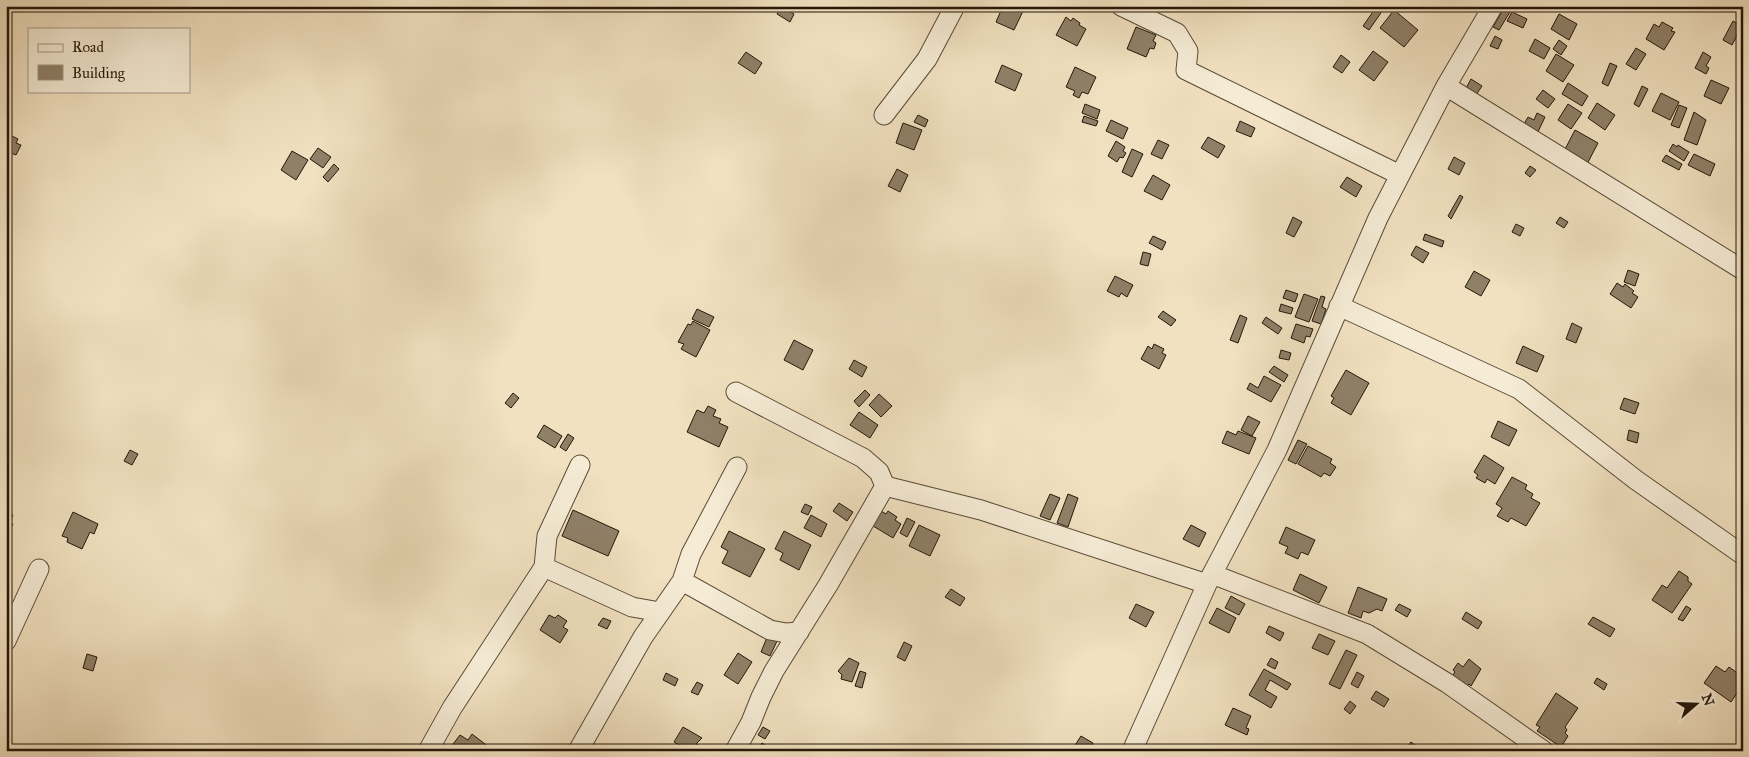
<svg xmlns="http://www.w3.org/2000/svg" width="1749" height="757" viewBox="0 0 1749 757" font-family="'IM FELL Great Primer',serif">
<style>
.building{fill:#8f8068;stroke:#251709}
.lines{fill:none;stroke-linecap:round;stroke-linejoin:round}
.minor-casing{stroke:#584a37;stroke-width:21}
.minor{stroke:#f6ecd6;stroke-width:19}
</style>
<rect width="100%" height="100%" fill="#f1e1c0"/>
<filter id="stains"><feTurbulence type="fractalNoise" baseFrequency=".004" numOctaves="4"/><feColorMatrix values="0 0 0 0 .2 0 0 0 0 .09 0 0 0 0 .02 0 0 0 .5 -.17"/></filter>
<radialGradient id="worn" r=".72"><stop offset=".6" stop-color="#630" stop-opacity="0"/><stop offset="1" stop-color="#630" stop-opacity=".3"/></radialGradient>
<path class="building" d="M1003,6h14l7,3 -10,21 -18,-8z
M1377,6l6,4 -14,20 -6,-4z
M781,7l13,7 -4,8 -13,-8z
M1504,8l6,4 -11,18 -6,-3z
M1394,10l24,20 -14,17 -24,-19z
M1512,12l15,7 -4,9 -16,-7z
M1559,14l18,10 -8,16 -18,-11z
M1066,17l5,4 2,-3 7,5 -1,2 7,4 -9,17 -21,-11z
M1733,21l9,5 -10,19 -9,-5z
M1662,22l11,6 -2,3 4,1 -11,18 -18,-11 8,-15 5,3z
M1136,27l20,8 -3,6 3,2 -2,6 -4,-1 -4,9 -19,-8z
M1495,36l7,4 -4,9 -8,-3z
M1535,39l15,9 -6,11 -15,-8z
M1559,40l8,6 -6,9 -8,-6z
M1636,48l10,6 -10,16 -10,-6z
M1373,51l15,11 -14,19 -15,-11z
M746,52l16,11 -7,11 -17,-11z
M1703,52l8,5 -5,9 3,2 -3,6 -11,-6z
M1556,54l18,11 -11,17 -17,-11z
M1341,55l9,7 -8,11 -9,-6z
M1610,63l7,3 -9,20 -6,-3z
M1002,65l20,9 -7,17 -20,-9z
M1075,67l21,10 -8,17 -6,-2 -3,6 -6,-3 2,-4 -9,-4z
M1471,79l11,7 -8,12 -10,-6z
M1711,80l18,8 -8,16 -17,-8z
M1568,83l20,13 -6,10 -20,-12z
M1642,86l6,3 -9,18 -5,-3z
M1543,90l12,9 -7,9 -12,-9z
M1661,93l18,9 -9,18 -18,-9z
M1597,103l18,12 -10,15 -17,-12z
M1085,104l15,6 -3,9 -15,-6z
M1568,104l14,9 -11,16 -13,-9z
M1679,105l8,3 -8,20 -8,-3z
M1694,112l12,8 -9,25 -13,-5z
M1537,113l8,4 -10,21 -12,-12 5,-9 6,3z
M918,115l10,5 -3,7 -11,-5z
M1084,116l14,5 -2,5 -14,-4z
M1111,120l17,8 -5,11 -17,-8z
M1240,121l15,7 -4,9 -15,-6z
M903,123l19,7 -8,20 -18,-7z
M1575,130l23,13 -13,25 -23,-13z
M10,135l8,4 -2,4 5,2 -5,10 -10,-4v-13l2,1z
M1208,137l17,9 -7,12 -17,-10z
M1158,140l11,5 -7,14 -11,-5z
M1116,141l9,6 -2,4 3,2 -3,5 -3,-1 -3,5 -9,-6z
M1673,144l4,3 1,-2 11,7 -5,9 -15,-10z
M318,148l13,9 -8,11 -13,-9z
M1132,149l11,5 -11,23 -10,-5z
M292,151l16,9 -12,20 -15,-10z
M1694,154l21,10 -5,12 -22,-11z
M1666,155l16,9 -3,6 -17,-9z
M1454,157l11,6 -6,12 -11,-6z
M334,164l5,5 -11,13 -5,-5z
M1530,166l6,4 -6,7 -5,-4z
M897,169l11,6 -8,17 -12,-6z
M1153,175l17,10 -8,15 -18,-9z
M1347,177l15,9 -6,11 -16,-10z
M1460,195l3,2 -12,22 -3,-3z
M1293,217l9,5 -8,15 -8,-4z
M1560,217l8,5 -4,6 -8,-5z
M1516,224l8,4 -4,8 -8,-4z
M1425,234l19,7 -2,6 -19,-7z
M1153,236l13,6 -4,8 -13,-7z
M1416,246l13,7 -6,10 -12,-8z
M1143,252l8,2 -3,12 -8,-2z
M1628,270l11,4 -4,12 -11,-4z
M1474,271l16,9 -9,16 -16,-9z
M1115,276l18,9 -6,12 -6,-4 -2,4 -12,-6z
M1617,283l6,4 2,-3 9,7 -2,2 6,4 -7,11 -21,-14z
M1286,290l12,4 -3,8 -12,-4z
M1304,294l14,5 -9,23 -14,-5z
M1321,296l4,1 -3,10 4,2 -5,15 -9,-3z
M1281,304l12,4 -2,6 -12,-3z
M697,309l17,8 -5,10 -17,-8z
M1163,311l13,9 -5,6 -13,-9z
M1240,315l7,3 -9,25 -8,-3z
M1266,317l16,11 -4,6 -16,-11z
M693,321l17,9 -14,27 -15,-8 3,-5 -6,-2 10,-18 3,1z
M1572,323l10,5 -6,15 -10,-4z
M1296,324l17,5 -3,8 -4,-1 -2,7 -13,-5z
M794,340l19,10 -10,20 -19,-10z
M1154,344l10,5 -2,4 4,2 -7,14 -18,-10 7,-13 4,3z
M1523,346l21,10 -7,16 -21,-9z
M1281,350l10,3 -2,7 -10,-2z
M854,360l13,7 -5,10 -13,-8z
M1274,366l14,9 -4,7 -15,-10z
M1346,370l23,13 -18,32 -20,-12 3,-5 -3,-2z
M1264,376l17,9 -10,17 -24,-13 3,-6 8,5z
M865,390l5,5 -11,12 -5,-6z
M513,393l6,5 -8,10 -6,-5z
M879,394l13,12 -11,11 -12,-12z
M1624,398l15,5 -4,11 -15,-5z
M708,406l8,4 -3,6 8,3 -2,4 9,4 -9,20 -32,-15 10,-22 7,3z
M859,412l19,13 -8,13 -20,-13z
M1248,416l12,6 -8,14 -11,-6z
M1498,421l19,9 -8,16 -18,-9z
M544,425l18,11 -7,12 -18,-11z
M1629,430l10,3 -2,10 -10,-3z
M1227,431l9,4 2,-4 18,7 -7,16 -27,-11z
M568,434l6,4 -8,13 -6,-4z
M1298,440l9,4 -11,20 -8,-4z
M1308,446l24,13 -2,4 6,4 -6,9 -6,-3 -3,4 -23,-13z
M130,450l8,4 -6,11 -8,-4z
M1484,455l20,13 -9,16 -8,-5 -2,4 -9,-5 2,-3 -4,-3z
M1512,477l15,8 -2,4 8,5 -2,4 9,5 -14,23 -15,-8 -3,4 -11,-6 5,-8 -6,-4z
M1050,494l10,4 -10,22 -10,-4z
M1068,494l10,4 -10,29 -11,-4z
M839,503l14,9 -6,9 -14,-10z
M805,504l7,3 -4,8 -7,-3z
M573,510l46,21 -11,25 -46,-20z
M881,511l5,3 2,-3 9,6 -2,3 6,4 -8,14 -20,-12z
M6,512l7,3 -3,8 3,1 -3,7 -3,-1 -1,2z
M73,512l25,12 -4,10 -4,-2 -8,17 -15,-7 1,-4 -6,-2z
M811,515l16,9 -6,13 -17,-9z
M907,518l8,4 -8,15 -7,-4z
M919,525l21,10 -10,21 -21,-10z
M1191,525l15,8 -7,14 -16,-8z
M1286,527l29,13 -7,15 -7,-3 -3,7 -13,-6 3,-6 -9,-4z
M729,531l36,18 -15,28 -28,-14 6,-12 -7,-4z
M784,531l27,14 -12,25 -19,-10 3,-7 -8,-4z
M1679,571l9,6v4l4,3 -20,29 -20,-13 10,-15 5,3z
M1300,574l27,13 -8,16 -26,-13z
M1358,587l29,12 -5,12 -5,-2 -8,4 -6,-2 -2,7 -13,-5z
M951,589l14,9 -5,8 -15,-9z
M1231,596l14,8 -6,11 -14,-7z
M1136,604l18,8 -8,15 -17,-9z
M1399,604l12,6 -4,7 -12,-7z
M1686,606l5,3 -8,12 -5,-2z
M1217,608l19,10 -7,15 -20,-10z
M1466,612l16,10 -4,7 -16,-10z
M549,615l6,3 3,-3 9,6 -4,6 5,3 -8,13 -20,-13z
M1593,617l22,12 -5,8 -22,-13z
M603,618l8,3 -4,8 -9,-4z
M1269,626l15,7 -4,8 -14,-8z
M1319,634l16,7 -7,14 -16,-7z
M768,635l10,4 -8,17 -9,-4z
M904,642l8,4 -7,15 -8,-4z
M1346,650l11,5 -17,34 -11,-5z
M738,653l14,9 -14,22 -14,-9z
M87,654l10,3 -4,14 -10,-3z
M849,658l10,5 -7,19 -11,-3 1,-4 -4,-4z
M1271,658l7,4 -3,7 -8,-4z
M1469,659l12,10 -10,17 -2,-2 -4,5 -14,-11 4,-6 -2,-2 5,-7 5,4z
M1716,666l9,6 4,-5 14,10v7l-12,18 -27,-19z
M1264,669l27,15 -4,6 -17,-10 -5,10 12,7 -6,11 -22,-13z
M860,671l6,2 -4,15 -7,-2z
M1357,672l7,4 -6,12 -7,-4z
M666,673l12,6 -3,7 -12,-6z
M1597,678l10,6 -3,6 -10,-7z
M697,682l6,3 -5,10 -7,-3z
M1376,691l13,8 -5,8 -13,-8z
M1556,693l22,15 -13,19 2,3 -2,3 3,3 -7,11 -24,-16 3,-4 -4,-2z
M1350,701l6,5 -6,8 -6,-5z
M1233,708l18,8 -5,12 3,1 -2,6 -22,-10z
M683,727l19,11 -6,6 4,2 -3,5h-8l-15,-9z
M763,727l7,4 -5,8 -7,-4z
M472,734l22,17h-32l-9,-7 7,-9 8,5z
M1081,736l12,7 -4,8 -17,-1z
M1411,742l8,6 -2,3h-13z
M762,743l12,8h-17z"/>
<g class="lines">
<g class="minor-casing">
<path id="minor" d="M1121,6l56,27 11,18 -2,19 214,105
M1446,86l297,184
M884,115l43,-56 28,-53
M1339,306l180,83 117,91 107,75
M736,392l127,66 16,14 6,14 96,24 226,74
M544,567l88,40 28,5
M1212,574l155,60 80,49 97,68
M682,581l88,49 16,3 13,-1
M6,641l33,-72
M428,751l24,-43 92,-141 3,-31 33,-71
M578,751l65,-114 39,-56 9,-27 46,-87
M735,751l16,-29 10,-25 13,-26 54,-86 57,-99
M1132,751l75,-167 70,-134 101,-232 68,-132 47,-80"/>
</g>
<use href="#minor" class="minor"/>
</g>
<rect width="1749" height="757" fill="none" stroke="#f1e1c0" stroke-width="25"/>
<rect x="8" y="8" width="1734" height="742" fill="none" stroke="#251709" stroke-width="2.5"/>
<rect x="12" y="12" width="1724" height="732" fill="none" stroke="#251709"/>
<rect x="28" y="28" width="162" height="65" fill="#f6ecd6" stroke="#a29784"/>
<rect x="38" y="44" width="25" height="8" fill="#f6ecd6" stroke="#a29784"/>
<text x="72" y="52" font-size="15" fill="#251709">Road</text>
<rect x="38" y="65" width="25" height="15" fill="#8f8068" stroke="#a29784"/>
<text x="72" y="78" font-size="15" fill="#251709">Building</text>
<g transform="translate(1696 704) rotate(70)" stroke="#f6ecd6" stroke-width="4" paint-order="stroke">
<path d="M0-4L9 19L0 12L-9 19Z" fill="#251709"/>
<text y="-8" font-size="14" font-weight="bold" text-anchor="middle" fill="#251709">N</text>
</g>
<rect width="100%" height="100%" filter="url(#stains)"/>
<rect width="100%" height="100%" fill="url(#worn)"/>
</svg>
